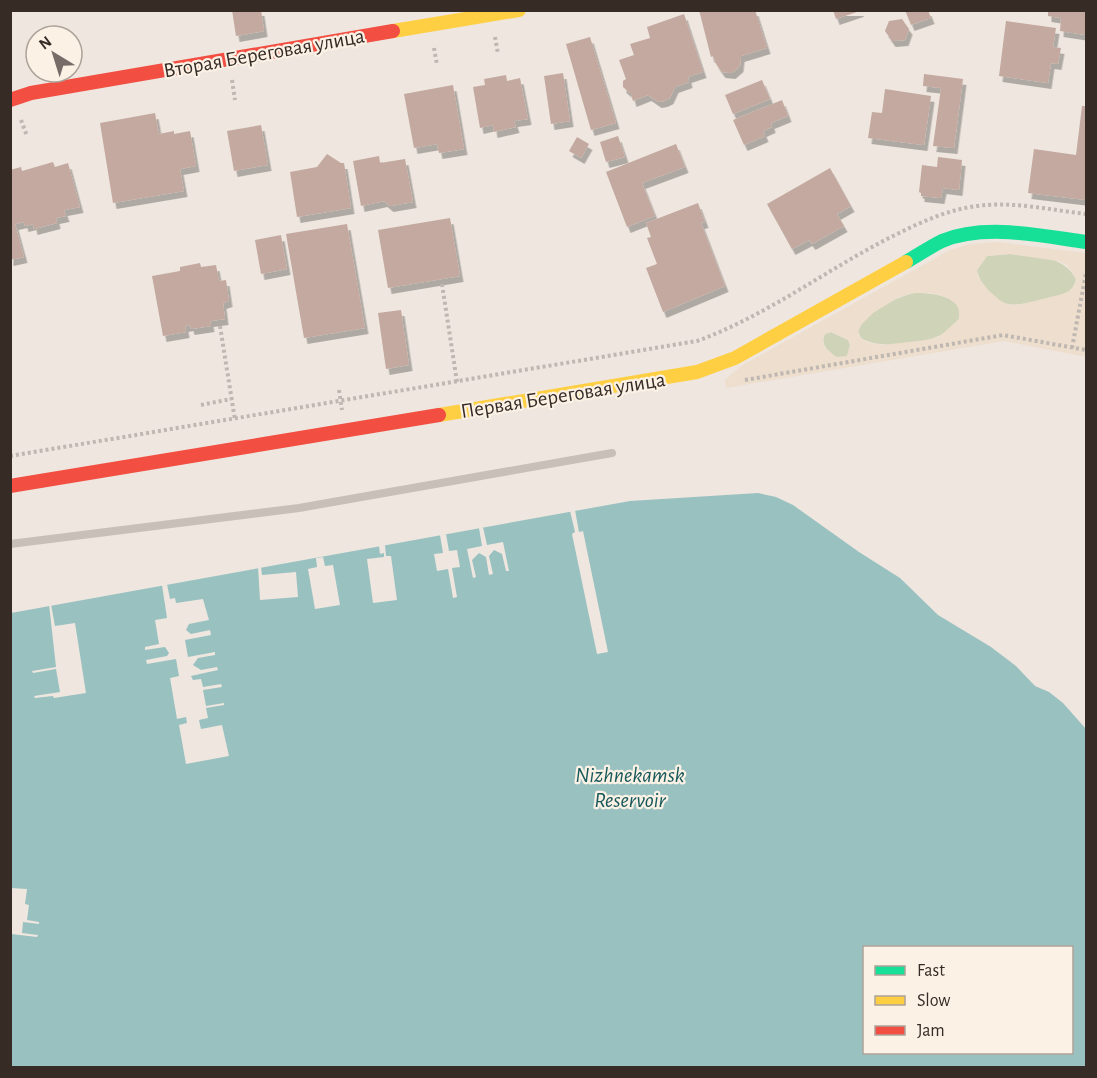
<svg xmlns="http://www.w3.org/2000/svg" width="1097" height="1078" viewBox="0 0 1097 1078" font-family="'Alegreya Sans',sans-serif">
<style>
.green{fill:#cfd3b7}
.plaza{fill:#eddecd;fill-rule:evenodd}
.water{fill:#99c1c0;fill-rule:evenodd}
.pier{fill:#eee6df}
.building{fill:#c3a99f;filter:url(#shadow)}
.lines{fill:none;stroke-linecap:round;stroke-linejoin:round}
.path{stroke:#bfb7b1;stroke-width:4;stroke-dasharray:3 3;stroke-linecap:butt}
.lane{stroke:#c7bfb8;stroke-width:8}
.fast{stroke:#16e098;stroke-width:14}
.slow{stroke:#ffcf43;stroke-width:14}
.jam{stroke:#f24e42;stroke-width:14}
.labels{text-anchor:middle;stroke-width:4.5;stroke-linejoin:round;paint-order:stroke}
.street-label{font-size:21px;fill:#372b26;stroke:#fbf1e5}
.water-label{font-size:22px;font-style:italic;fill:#18595c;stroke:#fbf1e5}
</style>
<defs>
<filter id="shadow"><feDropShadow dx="3.5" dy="6" stdDeviation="0" flood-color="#0004"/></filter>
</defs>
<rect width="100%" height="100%" fill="#eee6df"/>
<path class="green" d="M1010,254c24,2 54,1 66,25 -1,5 -3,9 -7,12 -8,6 -51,16 -61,13 -13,-3 -29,-21 -31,-34l10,-14z
M914,293c16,0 51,2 45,26 -6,7 -14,15 -23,18 -19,8 -58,12 -75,1l-3,-7c9,-20 36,-33 56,-38z
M831,332l17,8 2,5 -3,12h-11c-8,-7 -16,-11 -11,-23z"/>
<path class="plaza" d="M998,242l88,11v104l-82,-16 -278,47 -1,-8 16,-14 209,-116 20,-6zM1010,254l48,7 9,4 5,7 4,7 -1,5 -4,6 -8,4 -45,11h-9l-7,-3 -13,-11 -11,-14 -1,-7 10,-14zM914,293h17l17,5 8,6 3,5v10l-20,18 -13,3 -44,5 -13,-2 -8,-5 -3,-7 3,-6 12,-12 28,-17zM831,332l17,8 2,5 -3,11 -11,1 -12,-10 -1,-7 2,-6z"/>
<path class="water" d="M758,493l18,4 17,8 66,47 41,26 38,37 53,32 25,19 19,20 14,6 14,11 23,26v338l-1075,1v-455l619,-112zM864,948h208v104h-208z"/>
<path class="pier" d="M575,510l4,22 4,-1 25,121 -11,2 -25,-120 3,-2 -5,-21z
M483,527l4,18 16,-3 6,29h-3l-4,-17 -8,-4 -5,6 4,18 -4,1 -3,-18 -7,-4 -7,7 4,17 -3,1 -6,-29 15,-3 -3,-18z
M446,534l3,17 8,-1 3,17 -8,1 5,29 -4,1 -5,-29 -11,2 -3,-17 9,-1 -3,-18z
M385,545l1,11h5l6,44 -24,3 -6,-44 17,-2v-4l-4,1 -1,-8z
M323,557l2,9 8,-1 7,40 -25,4 -7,-40 9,-2 -1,-9z
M258,567h3l1,8 34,-3 2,25 -38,3z
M167,584l3,15 5,-1 1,5 27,-4 6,21 -20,4 -3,6 5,4 19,-4 1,5 -26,5 3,17 27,-5v3l-17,3 -5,7 8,5 16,-3 1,3 -27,6 2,4 8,-1 2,8 18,-3 1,3 -19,3 3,16 18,-3v2l-18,3 2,10 -9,2 2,9 21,-4 7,31 -43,8 -7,-39 8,-2 -1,-6 -9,2 -7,-41 9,-2 -3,-17 -29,5 -1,-4 21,-4 2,-3 -4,-6 -20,3v-3l14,-3 -4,-24 12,-2 -5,-33z
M49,604h2l4,22 20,-3 11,70 -32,5 -1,-2 -18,2 -1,-2 26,-4 -4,-23 -23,4 -1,-2 24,-4z
M11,888l16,1 -2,15 4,1 -2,15 12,2v2l-16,-2 -1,11 16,2 -1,2 -26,-3z"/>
<path class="building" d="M232,10h29l3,21 -28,5z
M699,10h56l12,38 -26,8 -1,10 -8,7 -10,-1 -6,-8 -3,-8 -2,1z
M833,10h27v1l-24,8z
M905,10h23l3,8 -20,7z
M1048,10h38v25l-26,-4 1,-13 -13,-2z
M684,14l19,58 -15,5 1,5 -14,5 -5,11 -6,3 -6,1 -10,-7 -15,6 -2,-7 -8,-7v-6l3,-2 -7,-19 15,-5 -4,-11 20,-6 -3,-11z
M902,19l7,10 -4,11 -13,1 -7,-10 4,-10z
M1006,21l50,7 -3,19 8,1 -3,16 -7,-1 -3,20 -49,-7z
M590,37l26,86 -25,7 -25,-86z
M563,73l7,48 -19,3 -7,-48z
M924,74l39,5 -9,69 -21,-2 8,-58 -18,-2z
M506,75l1,6 13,-3 8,41 -14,2 2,6 -22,5 -1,-7 -13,3 -7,-41 12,-2 -1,-6z
M762,80l8,19 -37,15 -8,-19z
M453,85l11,64 -25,4 -2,-9 -23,4 -10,-54z
M885,89l46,7 -7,49 -56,-7 4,-26 10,1z
M782,100l6,16 -17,7 1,4 -9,4 2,5 -21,9 -11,-25z
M1082,106h4v94l-58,-7 6,-44 42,6z
M155,113l4,21 15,-3v3l16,-3 6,35 -16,3 4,22 -71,12 -13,-80z
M261,125l7,40 -34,6 -7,-40z
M618,136l7,21 -19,5 -6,-20z
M577,137l12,7 -8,14 -12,-7z
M676,144l9,23 -43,16 13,33 -28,11 -21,-55z
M327,154l14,9h3l7,45 -54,9 -7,-45 27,-5z
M379,156l1,7 25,-4 8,43 -23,4 -6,-5 -23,5 -8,-45z
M938,157l24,3 -3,30 -16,-2 -2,10 -20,-2v-3l-2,-1 3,-27 15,2z
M53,162l2,5 13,-4 12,44 -16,3 2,6 -10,2 1,5 -23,6 -1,-5 -8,2 -1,-4 -9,2 9,33 -14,3v-90l11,-3 1,4z
M830,168l21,38 -14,8 7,12 -32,18 -3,-4 -17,9 -25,-45z
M698,203l7,19 -4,1 24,63 -62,26 -17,-44 11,-4 -10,-26 4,-1 -5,-14z
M450,218l10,58 -72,12 -10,-58z
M347,224l18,104 -61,10 -18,-104z
M281,235l6,34 -26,5 -6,-34z
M200,263l1,4 15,-2 3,16 7,-1 3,21 -6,2 2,16 -15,2 1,5 -20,3 -1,-4 -5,1 1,6 -23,4 -11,-60 28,-5v-4z
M401,310l8,55 -23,4 -8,-56z"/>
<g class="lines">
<path class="path" d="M641,10v2
M495,37l3,17
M434,48l3,17
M232,80l3,20
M21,120l6,16
M442,284l15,98
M220,326l15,94
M1072,348l14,-75
M745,380l258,-45 83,15
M339,390l3,20
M201,405l30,-6
M10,456l687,-115c69,-25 129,-71 194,-104 28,-14 55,-27 86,-31 36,-5 74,4 109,8"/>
<path class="lane" d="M10,544l289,-36 313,-55"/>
<path class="fast" d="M906,262c12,-7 24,-15 36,-21 43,-18 100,-5 144,1"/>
<path class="slow" d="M393,31l126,-21
M439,415l258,-43 38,-14 171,-96"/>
<path class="jam" d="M10,100l21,-7 362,-62
M10,486l429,-71"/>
</g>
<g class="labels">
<g class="street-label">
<text transform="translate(264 53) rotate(-10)" y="7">Вторая Береговая улица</text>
<text transform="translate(563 395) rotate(-9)" y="7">Первая Береговая улица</text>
</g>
<g class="water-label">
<text x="630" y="782">Nizhnekamsk<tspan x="630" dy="25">Reservoir</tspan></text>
</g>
</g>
<rect width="1097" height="1078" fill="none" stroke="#372b26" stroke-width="24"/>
<rect x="863" y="946" width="210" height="108" fill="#fbf1e5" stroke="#ada299" stroke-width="1.5"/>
<rect x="875" y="966" width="30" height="9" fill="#16e098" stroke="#ada299" stroke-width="1.5"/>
<text x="917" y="976" font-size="18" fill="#372b26">Fast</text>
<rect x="875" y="996" width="30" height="9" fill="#ffcf43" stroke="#ada299" stroke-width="1.5"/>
<text x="917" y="1006" font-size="18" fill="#372b26">Slow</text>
<rect x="875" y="1026" width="30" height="9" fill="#f24e42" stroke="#ada299" stroke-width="1.5"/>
<text x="917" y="1036" font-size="18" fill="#372b26">Jam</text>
<g transform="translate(54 54) rotate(322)"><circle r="28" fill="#fbf1e5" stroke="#ada299" stroke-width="1.5"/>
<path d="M0-4.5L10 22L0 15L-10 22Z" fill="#776c67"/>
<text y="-9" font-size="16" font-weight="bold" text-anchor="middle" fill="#372b26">N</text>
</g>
</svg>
